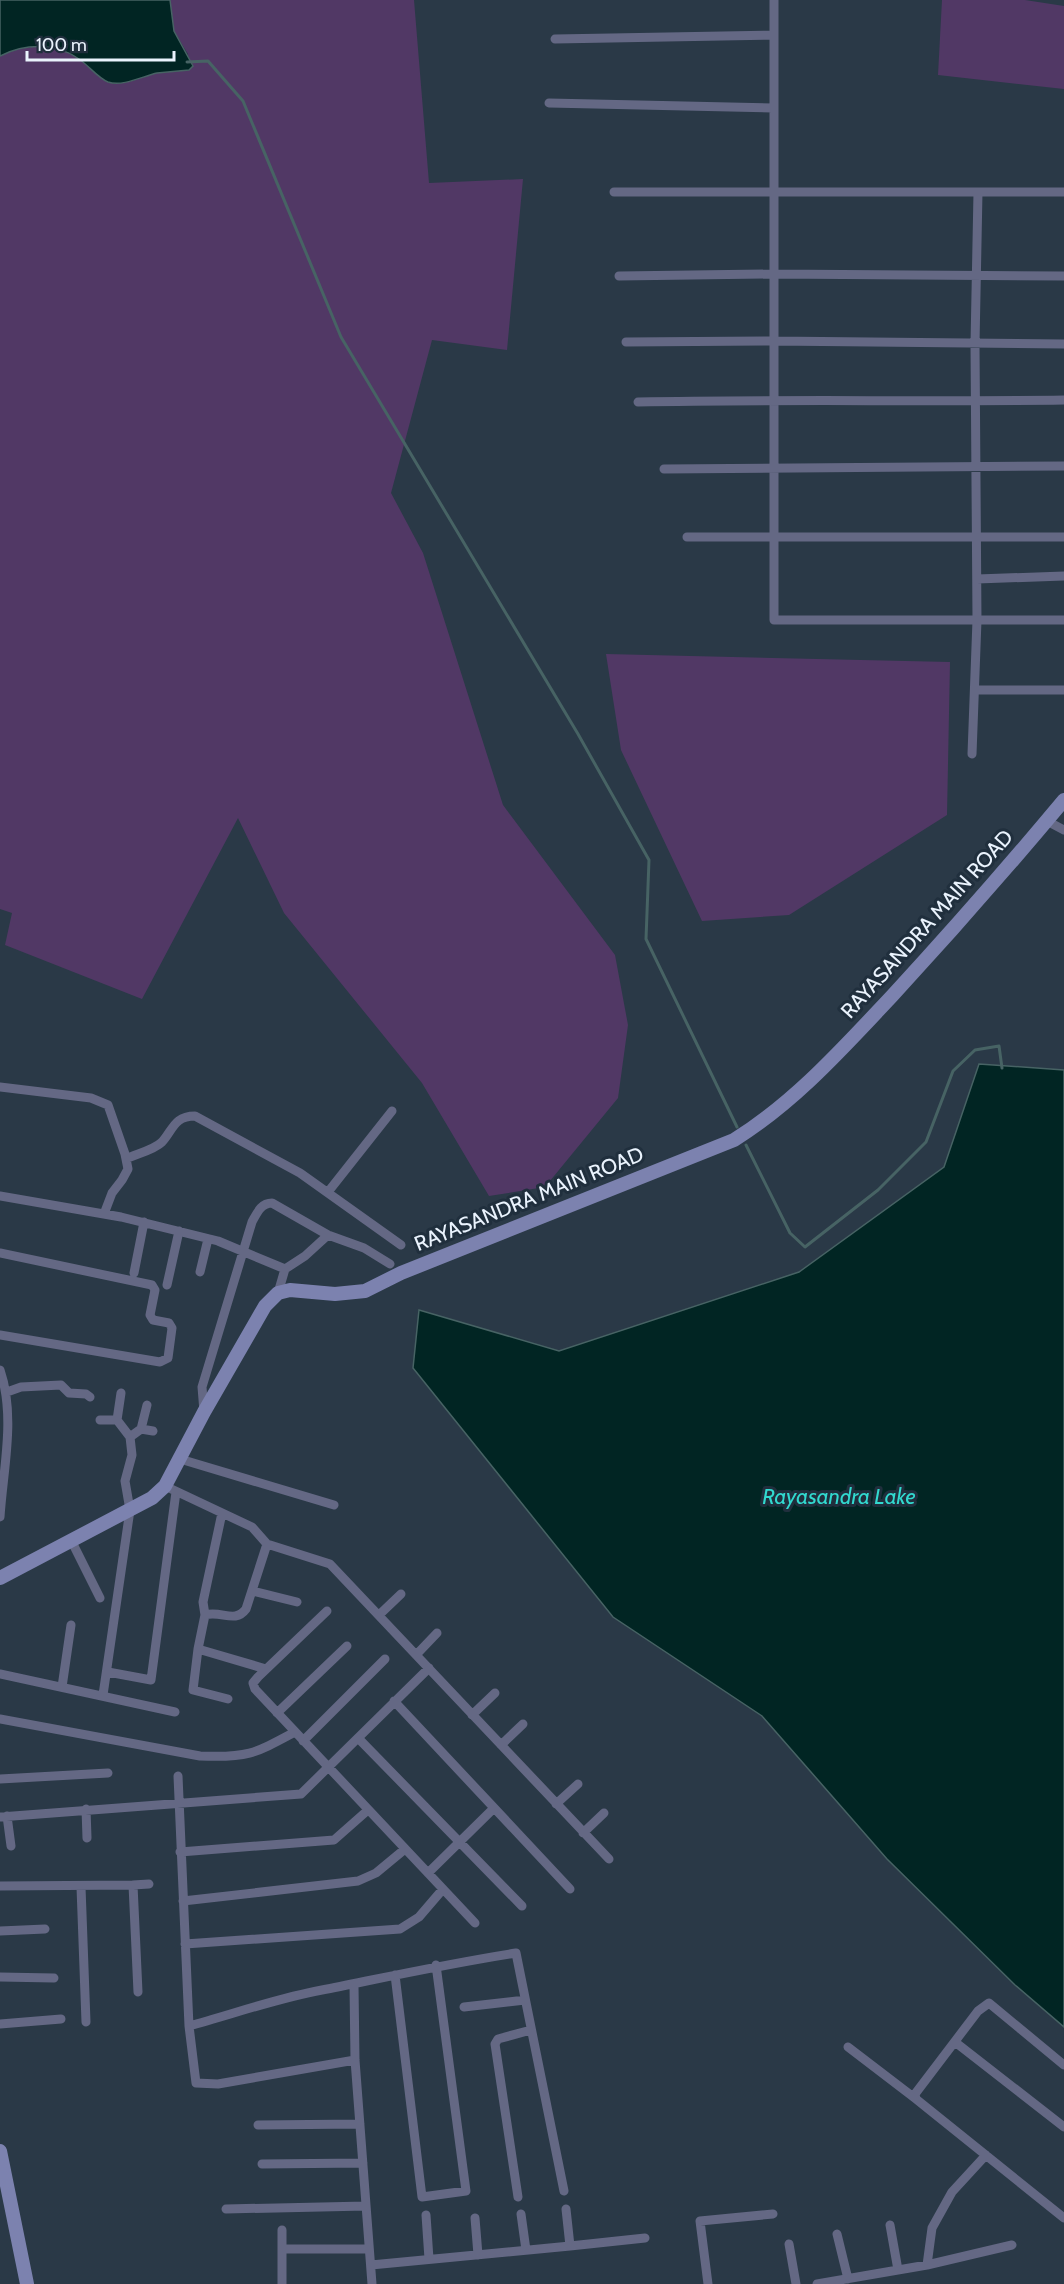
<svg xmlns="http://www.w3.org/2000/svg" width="1064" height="2284" viewBox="0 0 1064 2284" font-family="Cabin,sans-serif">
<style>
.green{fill:#513865}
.water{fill:#012523;stroke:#476364;stroke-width:1.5}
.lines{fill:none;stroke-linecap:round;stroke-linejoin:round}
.stream{stroke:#476364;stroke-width:3}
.street{stroke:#646884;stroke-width:9}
.secondary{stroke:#7c82af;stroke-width:14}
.labels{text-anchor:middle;stroke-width:6;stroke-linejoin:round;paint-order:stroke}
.street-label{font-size:21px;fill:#eaf3fd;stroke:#202f3d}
.water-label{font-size:22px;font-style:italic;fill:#31d9cf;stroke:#202f3d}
</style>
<rect width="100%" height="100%" fill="#2a3947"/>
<path class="green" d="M170,0h244l15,183 94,-4 -16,171 -75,-10 -41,153 32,60 80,252 112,150 13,70 -10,73 -73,89 -56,9 -67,-113 -138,-170 -46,-95 -96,181 -137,-54 7,-32 -12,-4v-853c24,-12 56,-14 79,3 9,6 19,19 29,23 15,5 35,-6 49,-9 11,-1 22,-2 32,-3l-1,-16 -14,-23z
M942,0h83l39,6v83l-126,-14z
M606,654l344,8 -3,153 -158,100 -87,6 -81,-171z"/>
<path class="water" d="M0,0h170l4,31 19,35 -4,4c-10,1 -21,2 -32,3 -14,3 -34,14 -49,9 -10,-4 -20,-17 -29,-23 -23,-17 -55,-15 -79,-3z
M979,1064l85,6v957l-49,-42 -128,-126 -125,-143 -149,-99 -200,-249 6,-58 140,41 240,-79 145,-105z"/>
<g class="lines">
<path class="stream" d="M187,62l21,-1 35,40 98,236 237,397 71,126 -3,79 91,188
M746,1145l44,88 15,14 73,-57 48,-48 27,-71 22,-21 24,-4 3,22"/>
<path class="street" d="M774,0v620h203l-2,-276 3,-152
M555,39l218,-4
M549,103l224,5
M614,192h450
M619,276l154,-2 291,2
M626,342l147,-1 291,3
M638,402c142,-3 284,0 426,-2
M664,469l400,-3
M687,537h377
M977,579l87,-3
M975,690h89
M972,754l5,-134h87
M1047,821l17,9
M0,1087l91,11 17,7 17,49 3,15 -6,11 -10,13 -8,21
M126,1159c10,-5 28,-9 36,-17 11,-12 12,-26 33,-26l105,57 101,72
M328,1192l64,-81
M0,1196l121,21 97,24 67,28
M0,1253l152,32 3,5 -5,25 3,5 16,3 3,5 -4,30 -8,4 -160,-27
M200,1272l8,-33
M134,1273l10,-51
M167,1285l12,-54
M278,1293l7,-24 20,-13 23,-21
M0,1370c16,47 3,99 0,147
M7,1392l14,-5 40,-2 8,8 17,1 4,3
M204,1412l-2,-25 50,-165c5,-9 9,-19 20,-19l56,32 36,13 26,16
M100,1420h17
M141,1429l12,2
M130,1437l11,-8 6,-24
M180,1459l154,46
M165,1486l87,41 15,17 63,20 279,295
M71,1540l29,58
M252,1591l45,11
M327,1611l-69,66 -5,6 2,6 220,234
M205,1615l-2,-13 19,-89
M379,1615l22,-21
M198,1649l68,20
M416,1655l21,-22
M108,1672l43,8 25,-188
M0,1674l175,38
M62,1687l9,-62
M103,1695l27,-185 -5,-29 7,-26 -2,-18 -13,-17 4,-27
M228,1699l-35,-9 5,-41 7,-34c16,-5 30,9 41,-6l21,-65
M394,1701l176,188
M277,1713l70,-67
M472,1715l23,-22
M0,1719l200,37c47,2 54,-2 95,-24
M358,1738l164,168
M303,1741l82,-82
M501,1745l22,-21
M178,1776l11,250 7,57 22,1 137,-24
M0,1779l108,-6
M556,1804l22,-20
M86,1809l1,29
M7,1816l4,30
M0,1817l301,-23 128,-126
M583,1833l21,-20
M180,1852l154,-12 34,-30
M428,1873l66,-65
M133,1885l16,-1
M0,1886l133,-1 5,107
M81,1887l5,135
M183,1901l175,-20 18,-8 29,-24
M0,1931l45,-2
M185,1944l215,-15 19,-12 24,-28
M395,1975l27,222 44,-6 -30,-226
M0,1977l54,1
M354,1985l1,75 17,224
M464,2007l61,-7
M0,2024l61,-5
M189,2026c44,-12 89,-28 133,-36 65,-13 129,-27 194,-37l48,238
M955,2042l109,85
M848,2047l68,52 148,119
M916,2099l-1,-5 63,-83 11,-8 75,62
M258,2125l102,-1
M262,2164l101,-1
M518,2197l-23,-153 3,-5 33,-9
M226,2209l140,-3
M521,2214l5,36
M426,2215l3,44
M475,2218l3,37
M890,2225l8,45
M837,2234l11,45
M789,2244l7,40
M570,2246l75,-8
M282,2249h87
M371,2265l199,-19 -4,-37
M927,2265l5,-37 20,-36 34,-37
M282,2284v-54
M708,2284l-8,-63 73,-7
M817,2284l110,-19 85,-20"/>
<path class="secondary" d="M0,1578l152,-80 13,-12 39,-74 61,-106 13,-13 12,-3 45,4 30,-3 36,-18 333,-133c61,-38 109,-92 158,-144 59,-64 116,-129 172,-196
M0,2151l27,133"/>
</g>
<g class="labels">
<g class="street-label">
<text transform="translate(927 924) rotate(-48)" y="7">RAYASANDRA MAIN ROAD</text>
<text transform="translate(529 1199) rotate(-22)" y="7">RAYASANDRA MAIN ROAD</text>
</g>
<g class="water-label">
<text x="839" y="1504">Rayasandra Lake</text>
</g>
</g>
<path d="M27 51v9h147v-9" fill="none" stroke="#eaf3fd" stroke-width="3"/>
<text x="36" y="51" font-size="18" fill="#eaf3fd" stroke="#202f3d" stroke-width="4.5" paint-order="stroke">100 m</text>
</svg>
